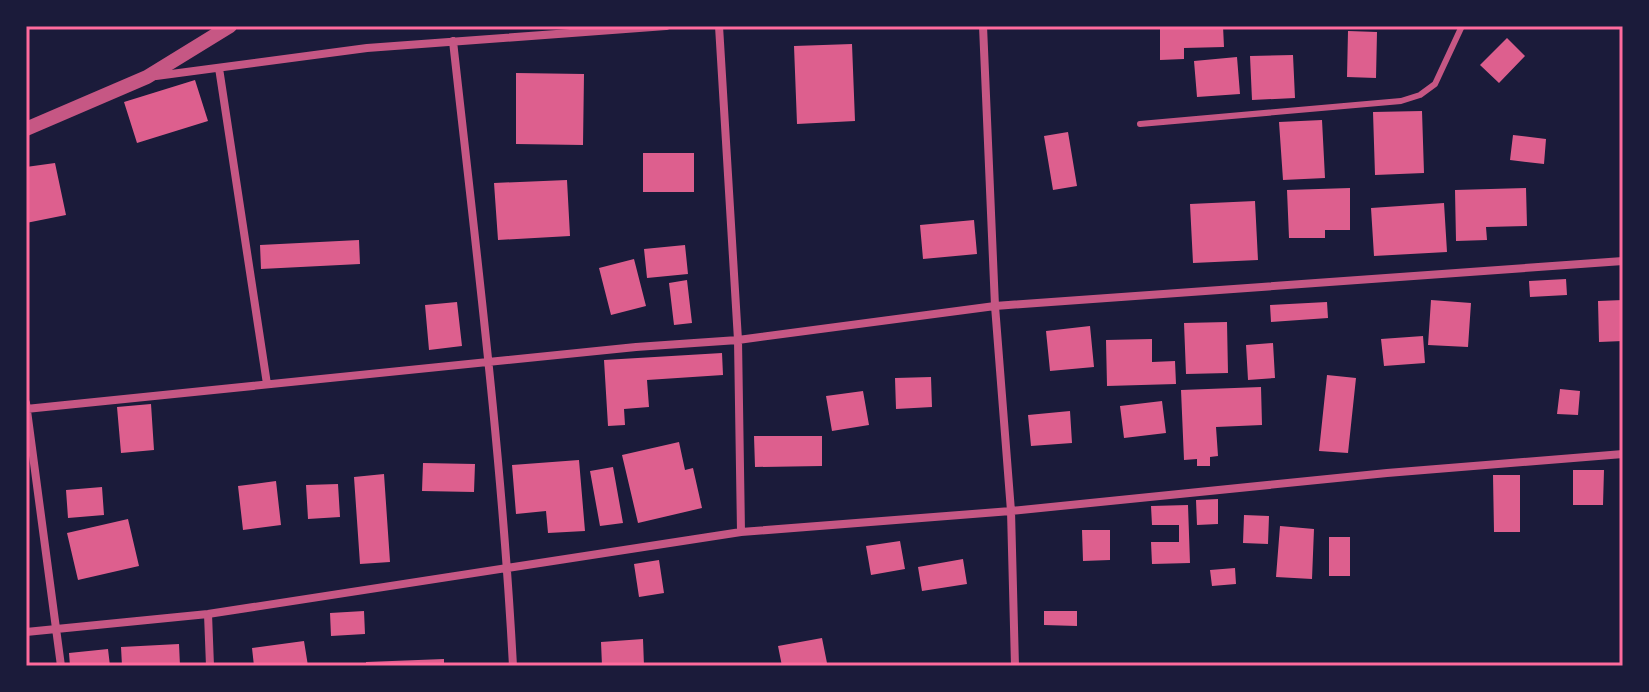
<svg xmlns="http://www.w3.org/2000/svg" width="1649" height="692" viewBox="0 0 1649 692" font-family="Arial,sans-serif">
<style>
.building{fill:#dd5f8e}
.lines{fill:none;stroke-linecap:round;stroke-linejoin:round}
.service{stroke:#c65784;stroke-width:6}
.minor{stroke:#c65784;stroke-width:8}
.tertiary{stroke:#c65784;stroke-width:14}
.neatline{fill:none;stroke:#ff6b9d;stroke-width:3}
</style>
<rect width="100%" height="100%" fill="#1b1b3a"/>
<path class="building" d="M1160,26h63l1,21 -40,1v11l-24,1z
M1348,31l29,1 -1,46 -29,-1z
M1507,38l18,18 -26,27 -19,-18z
M852,44l3,77 -58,3 -3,-78z
M1293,55l2,43 -43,2 -2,-44z
M1237,57l3,37 -43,3 -3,-36z
M516,73l68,1 -1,71 -67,-1z
M195,80l13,41 -71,22 -13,-41z
M1422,111l2,62 -49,2 -2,-63z
M1322,120l3,58 -42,2 -4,-58z
M1068,132l9,54 -24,4 -9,-54z
M1513,135l33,4 -2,25 -34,-4z
M643,153h51v39h-51z
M55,163l11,52 -40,8v-56z
M567,180l3,56 -72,4 -4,-57z
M1350,188v42h-25v8h-36l-2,-48z
M1526,188l1,38 -41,1 1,13 -31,1 -1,-51z
M1255,201l3,59 -65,3 -3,-59z
M1444,203l3,49 -73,4 -3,-48z
M974,220l3,34 -54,5 -3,-34z
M359,240l1,24 -99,5 -1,-24z
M685,245l3,29 -41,4 -3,-29z
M634,259l12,47 -35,9 -12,-47z
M1566,279l1,16 -37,2 -1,-16z
M687,280l5,43 -18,2 -5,-42z
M1431,300l40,3 -3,44 -40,-2z
M1623,300v41l-24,1 -1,-41z
M457,302l5,44 -33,4 -4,-45z
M1327,302l1,16 -57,4 -1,-17z
M1227,322l1,51 -42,1 -2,-51z
M1090,326l4,41 -44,4 -4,-40z
M1423,336l2,27 -41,3 -3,-27z
M1152,339v23l23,-1 1,23 -69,2 -1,-46z
M1273,343l2,35 -27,2 -2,-35z
M722,353l1,22 -76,5 2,27 -25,2 1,16 -17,1 -4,-66z
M1327,375l29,3 -8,75 -29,-2z
M931,377l1,30 -36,2 -1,-31z
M1261,387l1,38 -46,2 2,29 -8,1v9h-13v-7l-13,1 -3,-70z
M1560,389l20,2 -2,24 -21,-1z
M863,391l6,34 -37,6 -6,-35z
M1162,401l4,32 -42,5 -4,-32z
M151,404l3,46 -33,3 -4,-46z
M1070,411l2,32 -41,3 -3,-31z
M754,436h68v30l-67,1z
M679,442l6,28 8,-2 9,40 -64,15 -16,-68z
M579,460l6,71 -37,2 -2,-22 -30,3 -4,-49z
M423,463l52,1 -1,28 -52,-1z
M613,467l10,56 -23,3 -10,-55z
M1573,470h31l-1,35h-30z
M384,474l6,88 -30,2 -6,-87z
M1493,475h27v57h-26z
M276,481l5,44 -38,5 -5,-44z
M338,484l2,33 -32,2 -2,-34z
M102,487l2,28 -36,3 -2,-28z
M1218,499v25l-21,1 -1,-25z
M1188,505l2,58 -38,1 -1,-22h28v-17h-27l-1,-19z
M1244,515l25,1 -1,28 -25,-1z
M128,519l11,47 -61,14 -11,-47z
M1280,526l34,3 -2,50 -36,-2z
M1082,530h28v30l-27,1z
M1329,537h21v39h-21z
M900,541l5,28 -34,6 -5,-29z
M963,559l4,25 -45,7 -4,-24z
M659,560l5,33 -25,4 -5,-33z
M1235,568l1,16 -24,2 -2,-16z
M364,611l1,23 -34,2 -1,-23z
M1044,611h33v15l-33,-1z
M822,638l5,25 -45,3 -4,-20z
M643,639l1,27h-42l-1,-24z
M304,641l4,25h-54l-2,-18z
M179,644l1,22h-58l-1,-19z
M108,649l2,17h-40l-1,-13z
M444,659v7h-78v-4z"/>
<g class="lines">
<path class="service" d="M1140,124l261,-23 19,-6 15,-11 27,-58"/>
<path class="minor" d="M719,26l19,314 3,192
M983,26l12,280 16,205 4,155
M453,41c23,208 49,416 60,625
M219,68l48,316
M156,76l211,-28 299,-22
M26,403l35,263
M26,409l610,-62 102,-7 257,-34 628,-45
M208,614l2,52
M26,632l182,-18 533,-82 270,-21 376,-38 236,-19"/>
<path class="tertiary" d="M26,129l121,-52 83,-51"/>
</g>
<rect width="1649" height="692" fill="none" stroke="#1b1b3a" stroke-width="56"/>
<rect x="28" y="28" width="1593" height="636" class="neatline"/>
</svg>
